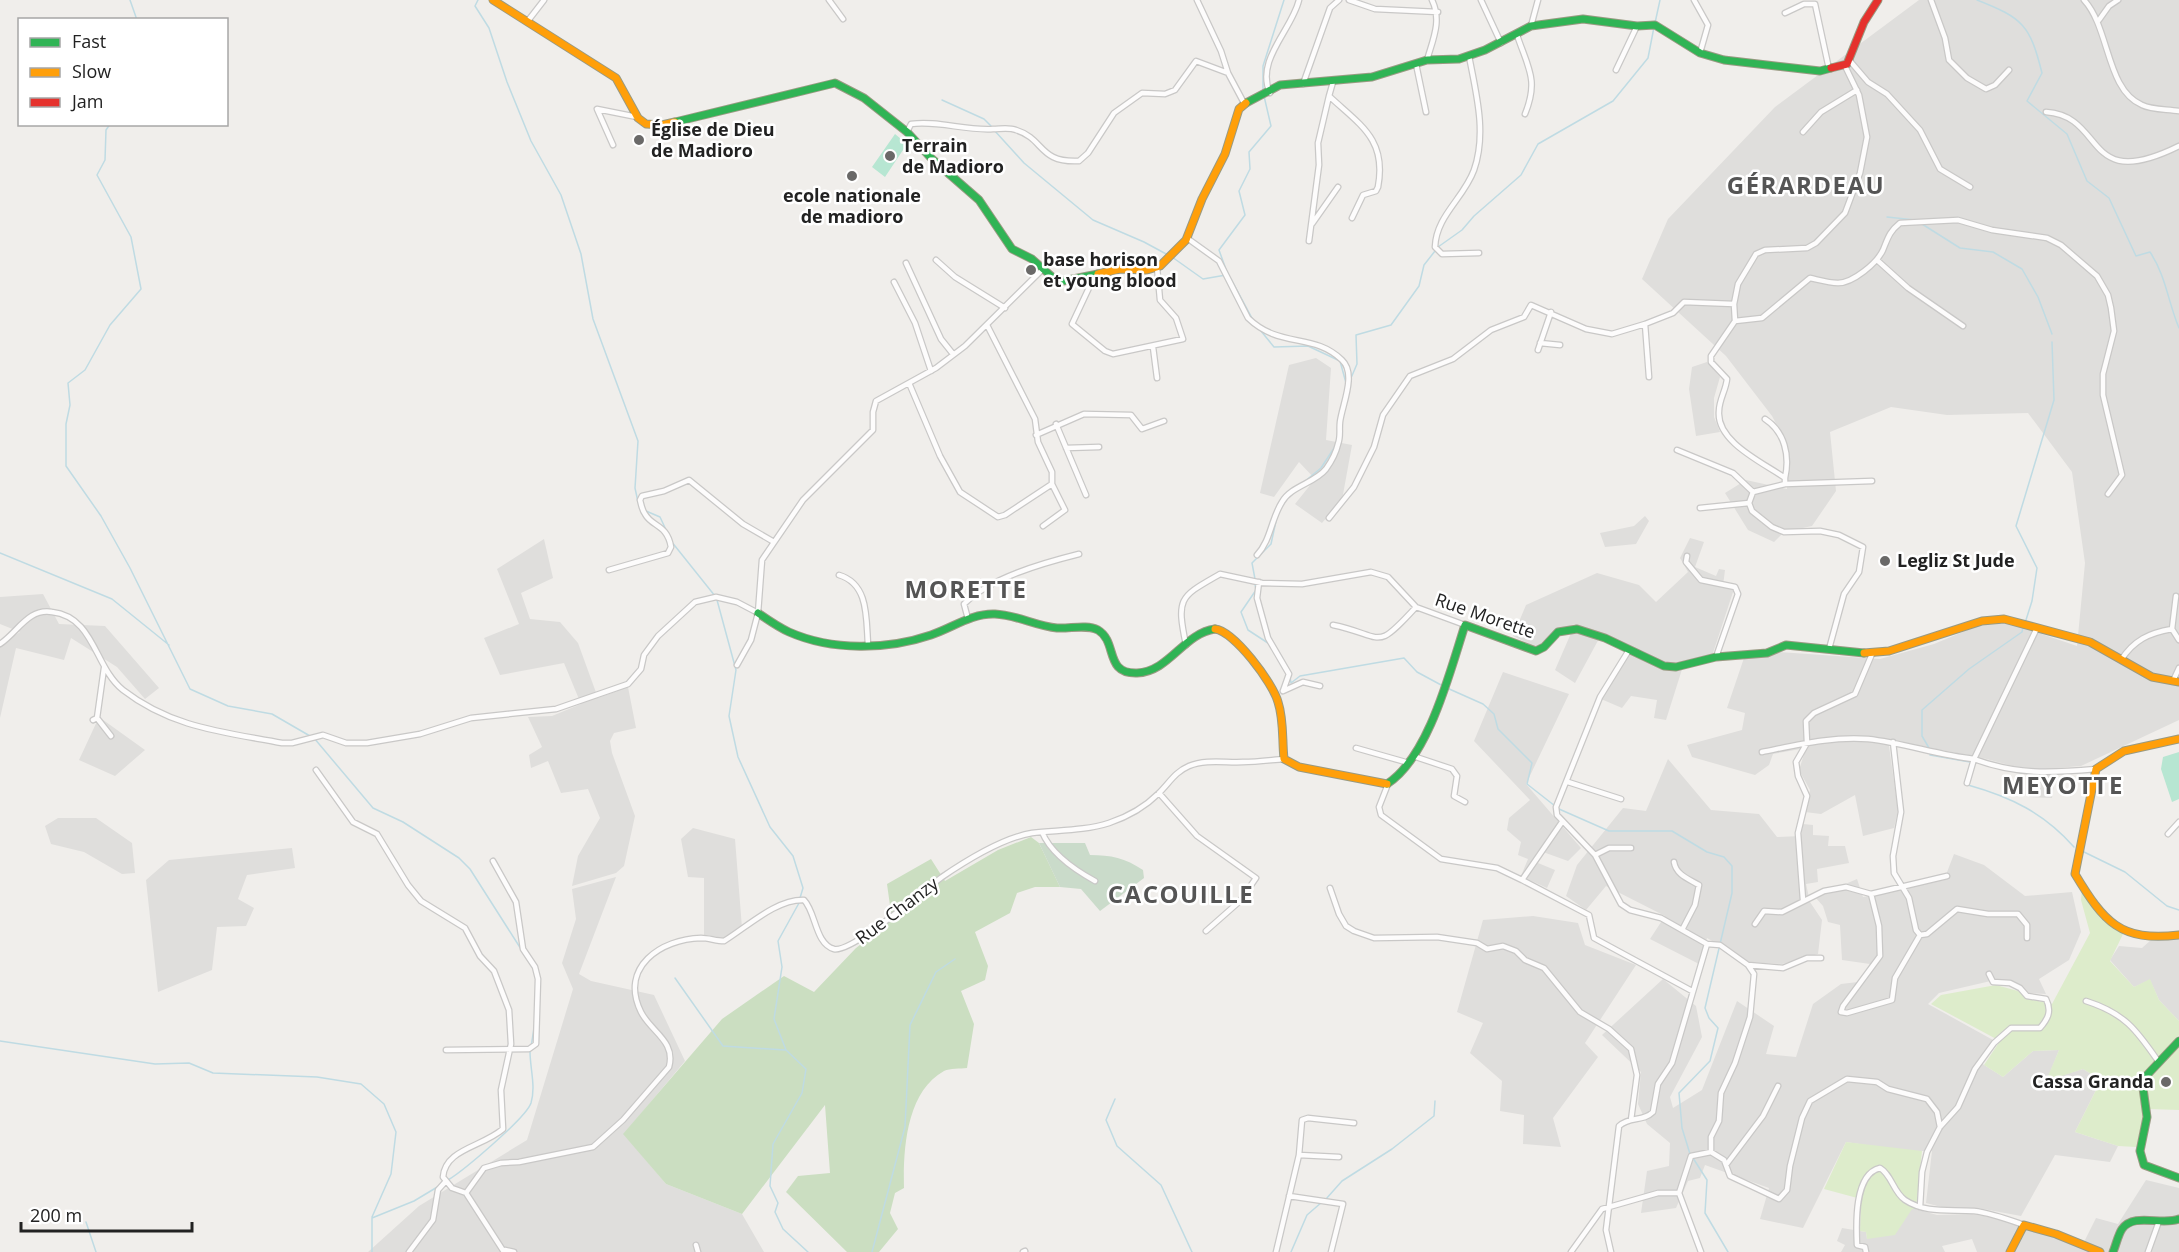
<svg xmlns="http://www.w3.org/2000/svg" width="2179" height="1252" viewBox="0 0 2179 1252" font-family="'Open Sans',sans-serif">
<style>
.residential{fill:#dfdedc}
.grass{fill:#ddeccb}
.forest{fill:#cbdec1}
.cemetery{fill:#cadbca}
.pitch{fill:#b7e6d2}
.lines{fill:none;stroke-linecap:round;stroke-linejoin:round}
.stream{stroke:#bfdbe3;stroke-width:1.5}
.street-casing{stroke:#c9c8c7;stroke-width:7}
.fast-casing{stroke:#999a82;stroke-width:9}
.slow-casing{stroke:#999a82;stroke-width:9}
.jam-casing{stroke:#999a82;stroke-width:9}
.street{stroke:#fdfcfc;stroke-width:4.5}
.fast{stroke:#30b455;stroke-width:7}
.slow{stroke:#ff9f0a;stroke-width:7}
.jam{stroke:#e5322d;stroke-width:7}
.poi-dot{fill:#6a6968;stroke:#fff;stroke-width:2}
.labels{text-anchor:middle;stroke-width:5;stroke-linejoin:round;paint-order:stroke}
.poi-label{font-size:18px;font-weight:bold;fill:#222;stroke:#fff;text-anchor:start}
.street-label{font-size:18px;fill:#222;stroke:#fff}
.district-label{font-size:24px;font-weight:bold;letter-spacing:1.5px;fill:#555;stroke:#fff}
</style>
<rect width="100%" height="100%" fill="#f0eeeb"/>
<path class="residential" d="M1919,0h260v720l-98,46 -25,2 -4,30 -23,-1 5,-28h-10l-45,-12 -71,-13 -19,2 9,64 -4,18 -31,8 -8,-41 -34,19 -16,-2 5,-22 -11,-20 7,-22 -33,6 -4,11 -14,10 -63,-18 -5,-12 55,-15 3,-17 -18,-5 17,-50 35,-6 101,7 54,-15 43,-18 32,-3 68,23 8,-83 -13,-91 -44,-59 -81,2 -56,-8 -61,25 6,59 -24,35 -28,6 -10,10 -26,-12 -23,-37 21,-13 41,9v-45l-15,-28 -46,-60 -84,-77 26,-60 107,-112z
M1316,358l15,10 -5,72 26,5 -10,55 -20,23 -27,-19 20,-25 -16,-17 -25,35 -14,-4 29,-128z
M1707,362l13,15 -6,21v19l6,15 -24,4 -7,-47 3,-22z
M1645,516l4,5 -13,23 -31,3 -5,-14 34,-7z
M1690,538l14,4 -9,25 21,9 3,-7 6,1 -2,16 11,3 -22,67 -28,7 -18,57 -12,-2 3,-18 -26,-4 -9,12 -21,-9 31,-50 -31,-14 -26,48 -20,-13 20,-46 -19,7 -19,17 -24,-12 13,-31 71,-32 42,12 17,17 32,-30 -8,-14z
M544,539l9,39 -32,15 9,26 30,3 18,21 20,55 30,-11 8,41 -22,5 -4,8 2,12 23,63 -11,50 -8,7 -44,13 6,-30 22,-38 -12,-29 -27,4 -13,-32 -17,7 -2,-13 13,-8 -14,-30 24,-1 29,-12 -17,-41 -64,12 -16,-37 35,-14 -22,-55z
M43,594l16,30 46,2 54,62 -14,11 -28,-32 -46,-29 -7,22 -48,-12 -16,70v-73l20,-13 -20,-8v-27z
M1503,672l66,22 -43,90 55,64 -13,13 -25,-9 -5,11 17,7 -8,18 -26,-12 7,-17 -10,-4 3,-13 -14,-12 2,-12 21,-18 -56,-59z
M99,717l46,33 -30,26 -36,-16z
M1668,759l43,51 48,4 18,23 24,-1 2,-12 10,1v10l16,1 -1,10h17l4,17 -32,6 1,13 -12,2 4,18 12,18 -4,34 -36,10 -33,-2 -42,-24 -8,26 -49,-25 15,-23 -59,-30 -20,24 -20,-14 11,-31 46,-57 23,3z
M58,818h38l36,25 3,30 -13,1 -38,-22 -33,-8 -6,-18z
M693,828l42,11 7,89 -18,10 -20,-3v-57l-16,-1 -7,-38z
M292,848l3,20 -48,7 -9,24 16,9 -8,18 -29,1 -5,43 -54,22 -12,-112 23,-20z
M1954,854l30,11 41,31 47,-4 9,40 -12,28 -30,19 7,15 -17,-1 -34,-13 -56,13 -11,11 65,36 -12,23 22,14 30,-26 26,-1 -12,30 36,-11 18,11 -26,52 43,14 -8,16 -55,-7 -34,61 -43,-8h-33l-19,-5 6,-52h-27l-59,-9 -43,86 -43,-9 9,-31 -64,-23 -5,13 -12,3 -12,27 -35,5 6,-42 22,-5 1,-23 -23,-19 -9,-20 3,-32 -39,-37 61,-56 33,27 6,31 -32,60 3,11 29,-18 35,-89 37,25 -8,28 30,3 17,-53 28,-20 17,-2 12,-18 -28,-4 -2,-35 -12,-3 -5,-16 -8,-9 42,-18 6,18 81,-17z
M616,877l-37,97 12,7 63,14 31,66 -61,73 42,50 76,30 22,38h-396l51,-46 108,-66 46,-151 -11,-26 14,-44 -4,-30z
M1533,916l45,7 7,22 51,20 -51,78 13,14 -45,61 8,29 -38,-3 1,-29 -24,-4 2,-30 -32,-28 13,-30 -26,-11 26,-92z
M2179,930v91l-20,-21 -9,-20 -16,7 -24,-27 9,-14 23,2 9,-8 24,-2z
M2146,1180l33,8v64h-202l-5,-13 -30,7 3,6h-104l4,-7 -8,-4 5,-13 24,4 1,7 45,-31 25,7 35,-1 36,6 74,26 14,-28 22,6z"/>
<path class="grass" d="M2082,889l41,45 -13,27 24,26 16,-8 9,21 20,21v14l-41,45 5,38 -7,29 -18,-1 -43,-14 26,-52 -18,-11 -37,12 13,-31 -26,1 -30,26 -19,-12 16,-24 -69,-37 10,-9 55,-10 22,6 10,8 24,5 38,-71 -9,-33z
M2179,1047v63l-30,-1 -3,-24 8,-15z
M1846,1142l76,9 -6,58h-4l-17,26 -28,4 -1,-7 -6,-1 1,-32 -37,-10z"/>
<path class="forest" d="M1031,837l8,6 21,44h-25l-18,6 -7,20 -35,19 13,34 -3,14 -24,11 13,33 -7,44c-7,1 -17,0 -23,3 -38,21 -41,79 -40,117l-9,5 -5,20 8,16 -19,23h-32l-61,-60 12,-16 32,-3 -5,-68 -83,109 -76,-30 -43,-50 99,-115 62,-43 30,16 42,-44 36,-28 -5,-36 44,-25 14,22 53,-31z"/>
<path class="cemetery" d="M1039,843h46l5,12c21,0 35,3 53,15l1,8 -44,33 -19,-22 -21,-2z"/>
<path class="pitch" d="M895,134l12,10 -22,33 -13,-10z
M2179,752v47l-7,3 -11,-33 2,-12z"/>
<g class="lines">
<path class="stream" d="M130,0l7,20
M478,0l-3,6 14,22 18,54 24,59 30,54 20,59 12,65 45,122 -3,47 3,14
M1977,0c46,18 53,25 65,73l-15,28 40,33 20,47 22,17 27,58 14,-4c16,24 18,50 29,76
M1655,23l5,-23
M1263,91v-25l21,-66
M942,100l42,19 7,7
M110,124l-4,6 -1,30 -8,15 34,62 10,52 -31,36 -25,45 -17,13 2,22 -4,19v42l35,50 29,52 60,121 38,17 44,8 38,22
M994,130l30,33 69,57 51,22 24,13
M1887,217l28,3
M1922,224l38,24 33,4 29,17 16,28 14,37
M1438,247l24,-17 12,-14 47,-41 17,-31 75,-43 35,-43 6,-31
M1172,257l31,22 23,-4
M1228,275l-9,-25 26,-35 -6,-24 11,-22 -1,-17 22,-26 -7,-30
M1231,279l22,41
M1261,331l13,16 34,-1 32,15 6,22
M1351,378l6,-14 -1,-29 35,-10 28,-39 5,-21 11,-14
M1346,406l2,-18
M1304,482l17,-14 15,-23
M646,511l14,6 7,15
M671,541l44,55
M0,553l112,46 57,46
M1255,579l-3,-16 19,-19 5,-23
M1255,584l1,6 -15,22 7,18 23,15
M717,600l19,70 -7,46 9,41 32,70 23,29 10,32 -3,10
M2025,623l7,-22 5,-33 -21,-42 38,-126 -2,-58
M1282,657l6,12
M1290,677l1,6 9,-7 104,-18 13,14 26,14
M1447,688l36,16 11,10 4,15 34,34 -5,21 28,22
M314,738l59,70 30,14 56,36 11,11 51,80
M1929,748l-7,-12v-26l47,-41 53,-37 1,-5
M1931,752l-1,3 40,7
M1968,785c43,12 76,28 106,62
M1559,809l50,22h63l35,21 17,5 8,9v27l-27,115 4,10 9,10 -8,33 -31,32 3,35 8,26
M2082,851l43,21 42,34 12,4
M799,903l-21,38 4,26 -8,52 12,31 20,19 -4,24 -29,51 -3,42 8,17 -3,9 8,17 25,23
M675,978l48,68 62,4
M540,990v-12
M0,1041l155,23 34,-1 24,10 104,4 44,7 23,20 12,28 -5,42 -19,43
M531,1047l3,-19
M1115,1099l-9,21 11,26 44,39 31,67
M1693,1158l14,22 -2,33 23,39
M448,1180c15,-9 78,-62 83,-77 5,-17 -1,-34 -1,-52
M1326,1199l16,-18 50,-32 42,-33 1,-15
M86,1222l10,30
M372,1252v-34l42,-17 25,-15
M872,1252l33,-125 5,-102 26,-53 19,-13
M1291,1252l16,-37 15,-13"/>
<g class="street-casing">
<path id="street" d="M829,0l14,19
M1197,0l24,51 7,22
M1349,0l26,9 63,3
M1481,0l20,43
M1694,0l14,25 -8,28
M1931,0l14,38 4,22 18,18 19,11 9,-4 14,-15
M2084,0c26,28 22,90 58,105 10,5 25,4 37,6
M1785,13l19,-9h11l14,65
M2099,20l10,-14 9,-6
M527,22l17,-22
M1531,26l7,-26
M1517,35c11,33 22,45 8,79
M1469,56c7,37 18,77 5,114 -10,28 -38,46 -39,77l7,7 37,-1
M1427,60c6,-21 15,-39 5,-60
M1850,61l18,21 19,12 33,36 20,39 30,18
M1416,64l10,48
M1616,70l21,-44
M1333,82l-4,14c31,29 58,43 49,91l-2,4 -13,4 -11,23
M1303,84l27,-76 9,-8
M1270,93c-15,-33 22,-63 29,-93
M2046,112c61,4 36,82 133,34
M907,132l4,-8c26,-4 55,7 82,5 7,0 16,-2 23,1 29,9 22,33 63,31l9,-8 26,-40 28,-20 23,1 10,-4 21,-29 32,12 16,30
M1803,132l18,-20 36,-22
M613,145l-16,-36 40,8
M1312,224l26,-37
M1187,238l32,23 29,57c32,31 65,14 94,42 15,14 0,45 -2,62 -1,8 1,14 -2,22 -2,9 -7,18 -12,25 -11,14 -35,17 -44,33 -11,17 -11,38 -25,53
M1309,241l10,-76 -1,-22 11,-47
M936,260l19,17 50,31
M1877,260l31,28 55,38
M906,263l35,76 12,15
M1095,275l-23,49 33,27 8,3 70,-15 -7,-21 -16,-18 -3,-33
M894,282l21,41 16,48
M1735,321l-1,-17 4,-20 18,-30 9,-4 42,-2 9,-5 29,-30 15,-40 7,-36 -8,-42 -14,-29
M1540,343l20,2
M1153,347l4,31
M1538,350l13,-38
M1649,377l-4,-53 28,-11 11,-11 50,2
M909,383l31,73 20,36 38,25 7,-2 47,-31v-12l-14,-30 -3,-23 -48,-94
M1765,419c20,13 25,37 20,59
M1056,424l30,71
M1036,435l48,-21 47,1 11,14 22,-8
M1066,448l33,-1
M1677,450l56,23 20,19
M1785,484l87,-3
M1700,508l49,-5
M1329,518l25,-31 20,-40 9,-32 27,-39 43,-17 38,-29 33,-13 7,-12 55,24 26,5 33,-10
M1043,526l22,-16 -13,-26
M1687,556l-1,6 15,18 34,7 3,7 -22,63
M609,570l59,-17 3,-6c-4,-23 -19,-20 -26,-33 -3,-4 -4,-10 -5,-14l2,-4 22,-5 25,-11 54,44 31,18
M839,575c30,9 27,43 29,69
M1259,582l-2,16 11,40 21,36 -6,17
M2176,596l-4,33 7,11
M968,619l-4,-15c26,-26 79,-41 115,-50
M1333,625c52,11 41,28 83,-18
M2037,628l-63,131c43,16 77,14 122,10
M0,644c18,-12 28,-36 52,-32 43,5 42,55 71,78 49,38 101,42 159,53h10l31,-8 23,8h21l53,-9 51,-16 85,-9 72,-25 13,-15 3,-14 14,-19 37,-34 21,-5 21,5 21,11 4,-53 41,-60 70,-70v-18l3,-11 60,-33 29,-22 78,-77
M1186,645c-10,-48 -6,-48 34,-71l42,9 40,1 69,-12 17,5 28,30 49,18
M1829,649l15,-55 15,-22 4,-25 -24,-12 -19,-4 -36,1 -12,-5 -20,-16 -3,-8 4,-11 32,-8v-6c-21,-15 -69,-36 -66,-67 0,-11 7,-21 8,-32l-16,-17v-6l24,-35 27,-3 48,-40c9,2 19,5 28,5 15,0 39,-20 45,-33 5,-12 6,-18 17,-27l58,-3 34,10 55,8 14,7 36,31 11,19 3,13 3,23 -11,43v21l19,80 -14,19
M2121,660c13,-20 28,-27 51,-31
M737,665l14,-25 7,-27
M2173,681l6,-13
M1283,691l20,-9 17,4
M97,718l14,18
M93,720l4,-2 7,-50
M1893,742l8,70 -8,44 1,17 15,25 7,32 4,5 7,-1 30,-25 31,5h30l9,11v13
M1356,748l53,15
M1762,752c35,-7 71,-16 106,-13 36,4 70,16 106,20l-7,24
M1413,756l39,13 5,7 -3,20 11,6
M316,770l37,52 24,12 31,51 13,16 44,27 15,28 14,15 15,39 2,34 -10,46 2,39c-21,18 -58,20 -60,48l9,11 14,5
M1568,782l53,17
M1388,784l-9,23 2,8 60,44 56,9 25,12 40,-58
M1159,793l38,43 59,42 -16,23 -34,30
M1042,832c9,22 33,38 53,49
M2168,834l11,-12
M1595,855l14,-7h22
M1674,862c2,13 15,17 25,23l-4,20 -13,25
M1522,880l67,35 5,23 98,53
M1330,888l9,26 7,12 8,5 20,7 63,-1 40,6 10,6 16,-3 13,5 9,9 19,8 36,44 29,17 22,20 6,26 -6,45
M1871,894l8,32 1,30 -37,50 -2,6 6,1 45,-13 3,-22 25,-43
M1803,900l-5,-67 9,-37 -9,-20 -2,-14 11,-19 -1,-22 8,-8 41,-19 17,-40
M1755,924l9,-13 18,1 42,-21 22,-4 25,7 76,-18
M1707,944l13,1 28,20 6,9 -4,43 -15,46 -14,30 -2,28 -8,16v15
M1748,965l35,3 24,-10h14
M2086,1001c38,12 50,28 72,60
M446,1050l83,-1 7,-5 2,-65 -3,-12 -12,-18 -7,-47 -23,-41
M1299,1155l3,-35 6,-2 46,5
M1726,1165l37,-49 15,-30
M1679,1193l12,-37 20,-4 13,8 6,16 49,23 8,-9 3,-24 12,-48 8,-17 37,-22 30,3 11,7 39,10 10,13 3,15
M1679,1193l22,59
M1289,1196l54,8 -12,48
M1920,1207l2,-35 5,-20 13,-25 18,-20 17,-38 19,-26 17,-15h29c8,-9 12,-17 6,-29l-19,-3 -7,-8 -10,-5 -17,-1 -4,-8
M696,1245l2,7
M505,1250l9,2
M409,1252l24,-32 5,-30 8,-9
M504,1252l-38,-59 18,-25 17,-5 18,-1 74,-15 30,-27 46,-53c7,-26 -18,-35 -28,-55 -22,-45 20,-73 60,-74 8,0 15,3 23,3 23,-14 52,-42 80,-41 12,12 11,44 30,49 18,4 90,-59 108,-72 25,-17 60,-39 90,-44 25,-3 52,-2 77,-10 18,-6 37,-17 50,-30 11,-11 16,-21 30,-27 17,-7 37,-3 54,-4 14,0 28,-2 41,-3
M1023,1252l2,-1
M1276,1252l23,-97 40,2
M1571,1252l31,-43 56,-16h21
M1611,1252l-5,-22 13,-104c11,-10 24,-4 34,-14l5,-28 14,-21 35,-119 -46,-26 -31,-8 -9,-6 -26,-49 -38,-40 -1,-8 44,-110 29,-47
M1866,1252l-1,-5 -8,-2c-1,-21 -3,-71 23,-77 12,7 13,24 25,32 21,14 46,9 69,11 17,2 33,8 50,14
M2148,1252l10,-28"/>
</g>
<g class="fast-casing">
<path id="fast" d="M1246,103l34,-18 92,-8 55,-17 32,-1 26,-9 46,-24 52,-7 54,7 18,-1 45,28 24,7 96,11 11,-3
M675,122l160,-39 29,15 43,34 25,27 47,41 33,49 20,10 26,23 40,-8
M758,613c10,7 20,14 31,19 43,19 98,18 142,3 21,-7 41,-22 64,-21 22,1 41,12 62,14 13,1 29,-4 41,2 20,12 6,44 39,43 32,-1 47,-40 78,-44
M1387,784c42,-27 63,-113 78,-159l71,26 8,-4 14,-15 19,-3 28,9 59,28 12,1 40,-10 51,-4 19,-8 78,8
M2179,1041l-32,34 -4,13 4,29 -7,34 4,14 35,13
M2113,1252c3,-7 5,-17 9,-23 12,-17 40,-3 57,-10"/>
</g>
<g class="slow-casing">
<path id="slow" d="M493,0l123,78 22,40 8,6 16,1 13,-3
M1098,274l22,-5 27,1 13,-4 26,-26 16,-41 23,-45 14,-45 7,-6
M1215,629c19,2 58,54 63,73 6,18 4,38 6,57l15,8 88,17
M1864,653l25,-2 93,-30 22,-2 86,23 62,35 27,5
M2179,739l-55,12 -28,18 -21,105c29,48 45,68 104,61
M2010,1252l14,-27 32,9 44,18"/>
</g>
<g class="jam-casing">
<path id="jam" d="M1831,68l16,-4 17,-42 14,-22"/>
</g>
<use href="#street" class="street"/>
<use href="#fast" class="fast"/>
<use href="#slow" class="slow"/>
<use href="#jam" class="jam"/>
</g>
<g class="poi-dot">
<circle cx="639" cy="140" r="6"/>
<circle cx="890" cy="156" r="6"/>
<circle cx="852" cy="176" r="6"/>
<circle cx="1031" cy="270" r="6"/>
<circle cx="1885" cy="561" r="6"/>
<circle cx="2166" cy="1082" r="6"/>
</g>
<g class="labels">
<g class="poi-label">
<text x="651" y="136">Église de Dieu<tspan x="651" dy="21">de Madioro</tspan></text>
<text x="902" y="152">Terrain<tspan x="902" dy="21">de Madioro</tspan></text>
<text x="852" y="202" text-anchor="middle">ecole nationale<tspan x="852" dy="21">de madioro</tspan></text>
<text x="1043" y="266">base horison<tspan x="1043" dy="21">et young blood</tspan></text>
<text x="1897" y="567">Legliz St Jude</text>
<text x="2154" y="1088" text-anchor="end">Cassa Granda</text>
</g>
<g class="street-label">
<text transform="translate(1485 616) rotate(19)" y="6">Rue Morette</text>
<text transform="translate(897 911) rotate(-37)" y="6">Rue Chanzy</text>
</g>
<g class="district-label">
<text x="1806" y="194">GÉRARDEAU</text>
<text x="966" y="598">MORETTE</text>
<text x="2063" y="794">MEYOTTE</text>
<text x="1181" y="903">CACOUILLE</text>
</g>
</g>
<rect x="18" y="18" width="210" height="108" fill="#ffffff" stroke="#a7a7a7" stroke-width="1.5"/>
<rect x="30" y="38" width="30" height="9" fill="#30b455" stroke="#a7a7a7" stroke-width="1.5"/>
<text x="72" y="48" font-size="18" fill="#222222">Fast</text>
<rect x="30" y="68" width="30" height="9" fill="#ff9f0a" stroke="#a7a7a7" stroke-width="1.5"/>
<text x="72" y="78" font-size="18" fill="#222222">Slow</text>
<rect x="30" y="98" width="30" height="9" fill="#e5322d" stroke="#a7a7a7" stroke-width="1.5"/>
<text x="72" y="108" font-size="18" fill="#222222">Jam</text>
<path d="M21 1222v9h171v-9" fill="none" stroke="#222222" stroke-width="3"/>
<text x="30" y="1222" font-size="18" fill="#222222" stroke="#ffffff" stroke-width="4.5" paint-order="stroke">200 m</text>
</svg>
